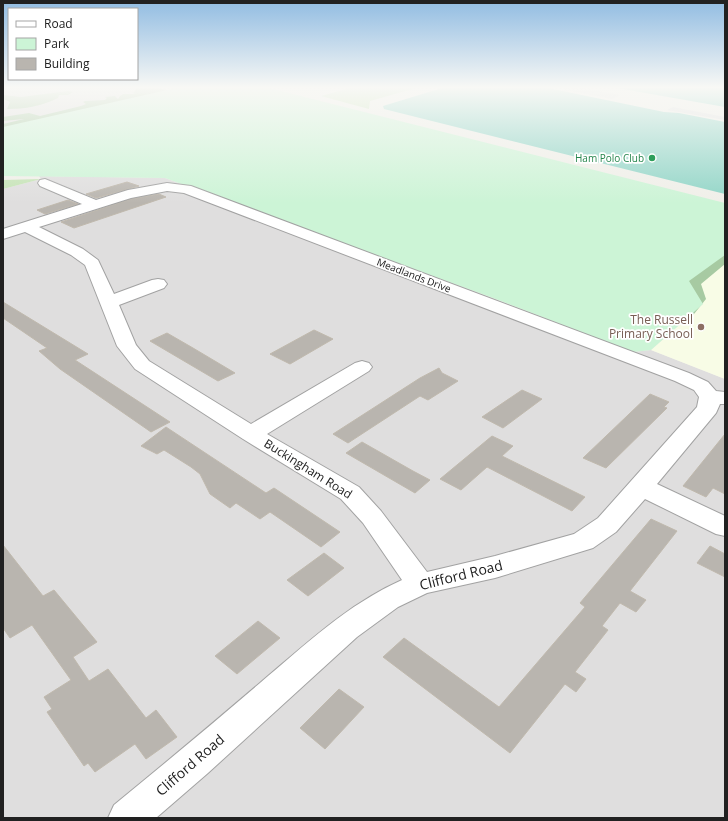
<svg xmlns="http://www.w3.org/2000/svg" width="728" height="821" viewBox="0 0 728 821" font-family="'Open Sans',sans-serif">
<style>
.residential{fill:#dfdede}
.education{fill:#f8fce6}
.grass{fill:#c4e3b5}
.forest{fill:#a7caa2}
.park{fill:#ccf4d6}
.pitch{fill:#91d5c7}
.parking{fill:#e1e1e1}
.building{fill:#b9b5af;stroke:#c0b9ad}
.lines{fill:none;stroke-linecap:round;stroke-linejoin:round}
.minor-casing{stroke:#a2a2a2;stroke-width:2}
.minor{fill:#fff;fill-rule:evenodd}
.leisure-dot{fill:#2e9e5b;stroke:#fff;stroke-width:1.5}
.education-dot{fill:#8d6e63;stroke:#fff;stroke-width:1.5}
.labels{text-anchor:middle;stroke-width:3.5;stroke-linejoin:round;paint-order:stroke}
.far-leisure-label{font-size:10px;fill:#27864d;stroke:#fff;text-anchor:end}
.far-street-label{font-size:10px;fill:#212121;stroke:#fff}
.education-label{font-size:12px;fill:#785e54;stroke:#fff;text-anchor:end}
.street-label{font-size:12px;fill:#212121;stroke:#fff}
.near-street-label{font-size:14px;fill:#212121;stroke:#fff}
</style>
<rect width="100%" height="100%" fill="#f0efe9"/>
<path class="residential" d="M3,88h153l8,2 -161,37z
M39,176l126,2 291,106 177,68 18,-2 74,29v439h-722v-629l38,-10z"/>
<path class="education" d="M725,255v124l-74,-29 52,-46 -15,-23z"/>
<path class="grass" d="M350,88h66l-46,13 -1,8 -48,-13z
M41,179l-38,10v-9z"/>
<path class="forest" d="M137,88h22l11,3 -167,39v-6l21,-5 -21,2v-4l26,-4 11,3 41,-10 5,-2 -3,-2 2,-1 20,-1 2,-2 -2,-1 10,-1 3,3 2,-3 3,-2h13l-3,-1z
M68,91l5,1 -5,3h-9l-1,3c-16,8 -33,11 -51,11l3,-7 -7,-3v-4l18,2z
M725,237v27l-24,20 5,15 -16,20 -26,-5 4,-37z"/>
<path class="park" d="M176,88h93l456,115v52l-36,26 14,23 -52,46 -18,2 -140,-54 -328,-120 -162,-2v-49z"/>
<path class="pitch" d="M442,88h106l116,24 15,1 46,9v72l-341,-85 -1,-3z
M617,88h108v19z"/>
<path class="parking" d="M557,88h25l38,7 -8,4z
M673,107l52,10v3l-58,-10z"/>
<path class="building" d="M127,182l12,4 -43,12 -10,-4z
M159,194l7,3 -92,31 -13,-6 70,-23z
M68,200l10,4 -33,10 -8,-4z
M3,302l85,52 -13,6 95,62 -19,10 -91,-63 -21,-18 8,-3 -44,-30z
M314,330l19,9 -43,25 -20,-10z
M167,333l26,15 42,25 -17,8 -68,-40z
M439,368l3,5 16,8 -30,19 -8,-4 -72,47 -15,-9 87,-56z
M522,390l20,9 -39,29 -21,-11z
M650,394l19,8 -5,5 3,1 -61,60 -23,-10z
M166,427l100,66 8,-5 66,44 -19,15 -51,-35 -10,7 -24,-16 -6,5 -20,-14 -10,-20 -9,-7 -27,-17 -7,4 -16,-8z
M725,434v60l-12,-6 -7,9 -23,-11z
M492,436l21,10 -11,10 83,41 -13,14 -85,-44 -26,23 -21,-11z
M362,442l51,29 17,9 -15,13 -69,-40z
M651,519l26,12 -47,60 16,9 -10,12 -16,-9 -18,23 6,4 -33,42 11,7 -10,13 -11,-8 -55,69 -127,-96 21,-19 95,69 86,-100 -5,-4z
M3,545l40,51 11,-6 43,52 -24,15 16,24 19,-12 38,49 10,-8 21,27 -31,22 -11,-15 -40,28 -7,-9 -4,3 -37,-54 5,-3 -8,-12 27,-17 -39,-55 -22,13 -7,-10z
M710,546l15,8v23l-28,-14z
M324,553l20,15 -36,28 -21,-16z
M258,621l22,17 -43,36 -22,-18z
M339,689l25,18 -39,42 -25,-21z"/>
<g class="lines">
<g class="minor-casing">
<path id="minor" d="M45,179l51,21 32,-10 39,-7 24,3 498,187 19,9 8,9 9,1v12h-5l-4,9 -59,71 68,32v20l-9,-2 -71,-35 -29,33 -23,16 -98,30 -68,15 -29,14 -41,30 -149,136 -52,45h-48l6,-13c49,-40 98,-81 146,-122 45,-38 88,-79 142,-103l-39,-57 -22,-24 -98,-60 -108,-70 -18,-23 -32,-81 -14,-10 -46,-23 -22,7v-10l79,-25 -42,-18 -2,-3 2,-3zM167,191l17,2 491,188 19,9 5,7 -2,10 -99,111 -24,16 -79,22 -68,16 -46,-61 -22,-24 -92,-53 102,-63 3,-4 -3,-4 -7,-2 -7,2 -104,61 -102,-63 -13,-16 -17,-40 45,-17 3,-4 -3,-4 -6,-1 -6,1 -38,14 -16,-34 -15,-11 -44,-22 92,-29z"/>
</g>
<use href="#minor" class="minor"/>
</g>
<linearGradient id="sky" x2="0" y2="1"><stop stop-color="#91bce2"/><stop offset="0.43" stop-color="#f8f8f5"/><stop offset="1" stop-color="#f8f8f5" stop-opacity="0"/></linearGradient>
<rect width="728" height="203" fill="url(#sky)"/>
<circle class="leisure-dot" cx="652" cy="158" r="4"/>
<circle class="education-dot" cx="701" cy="327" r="4"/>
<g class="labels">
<g class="far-leisure-label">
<text x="644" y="162">Ham Polo Club</text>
</g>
<g class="far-street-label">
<text transform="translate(414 275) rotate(21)" y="4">Meadlands Drive</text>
</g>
<g class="education-label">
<text x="693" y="324">The Russell<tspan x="693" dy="14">Primary School</tspan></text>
</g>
<g class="street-label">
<text transform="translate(308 469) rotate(32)" y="4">Buckingham Road</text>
</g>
<g class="near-street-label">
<text transform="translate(461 575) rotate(-14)" y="5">Clifford Road</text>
<text transform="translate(190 765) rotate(-41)" y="5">Clifford Road</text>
</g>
</g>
<rect width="728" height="821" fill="none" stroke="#212121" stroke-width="8"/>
<rect x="8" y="8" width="130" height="72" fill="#ffffff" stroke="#a6a6a6"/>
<rect x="16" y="21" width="20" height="6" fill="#ffffff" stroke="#a6a6a6"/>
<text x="44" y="28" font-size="12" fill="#212121">Road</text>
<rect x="16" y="38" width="20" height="12" fill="#ccf4d6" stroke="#a6a6a6"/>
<text x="44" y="48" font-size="12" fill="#212121">Park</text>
<rect x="16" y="58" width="20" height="12" fill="#b9b5af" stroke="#a6a6a6"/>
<text x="44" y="68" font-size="12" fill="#212121">Building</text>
</svg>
